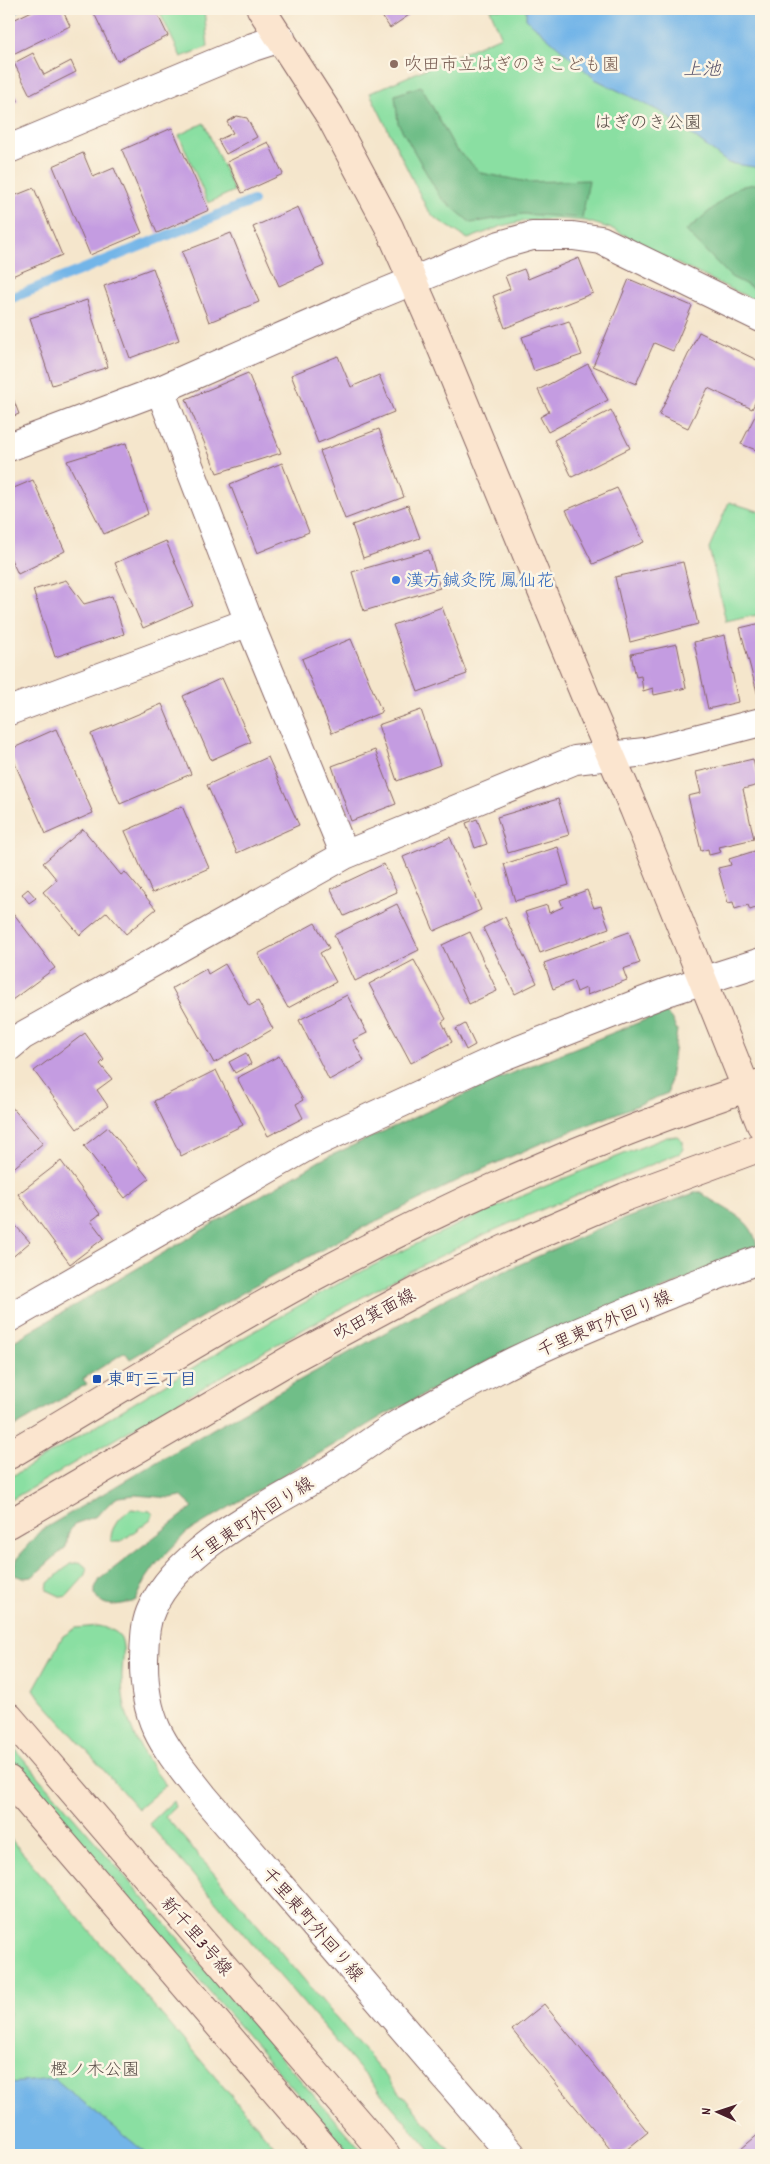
<svg xmlns="http://www.w3.org/2000/svg" width="770" height="2164" viewBox="0 0 770 2164" font-family="Dekko,'Klee One',sans-serif">
<style>
.green{fill:#8adfa2;stroke:#6a7f66}
.forest{fill:#6fbe88;stroke:#5c6e5a}
.water{fill:#73b5e8;stroke:#5e6a8a}
.lines{fill:none;stroke-linecap:round;stroke-linejoin:round}
.stream{stroke:#73b5e8;stroke-width:10}
.building{fill:#c49ce1}
.street-casing{stroke:#866563;stroke-width:30}
.secondary-casing{stroke:#866563;stroke-width:30}
.street{stroke:#fff;stroke-width:28}
.secondary{stroke:#fbe5cf;stroke-width:28}
.education-dot{fill:#8d6e63;stroke:#fcf5e5;stroke-width:2}
.shop-dot{fill:#3f7fe0;stroke:#fcf5e5;stroke-width:2}
.transit-dot{fill:#1a4fb4;stroke:#fcf5e5;stroke-width:2}
.labels{text-anchor:middle;stroke-width:5;stroke-linejoin:round;paint-order:stroke}
.education-label{font-size:18px;fill:#785e54;stroke:#fcf5e5;text-anchor:start}
.park-label{font-size:18px;fill:#5a4f49;stroke:#fcf5e5}
.shop-label{font-size:18px;fill:#366cbe;stroke:#fcf5e5;text-anchor:start}
.street-label{font-size:18px;fill:#4a1f2b;stroke:#fcf5e5}
.transit-label{font-size:18px;fill:#164399;stroke:#fcf5e5;text-anchor:start}
.water-label{font-size:19px;font-style:italic;fill:#58546d;stroke:#fcf5e5}
</style>
<rect width="100%" height="100%" fill="#fcf5e5"/>
<filter id="ink" filterUnits="userSpaceOnUse"><feTurbulence type="fractalNoise" baseFrequency=".02" numOctaves="2"/><feDisplacementMap in="SourceGraphic" scale="10" xChannelSelector="R" yChannelSelector="G"/><feConvolveMatrix kernelMatrix="1 2 1 2 8 2 1 2 1" color-interpolation-filters="sRGB"/></filter>
<filter id="wash" filterUnits="userSpaceOnUse"><feTurbulence type="fractalNoise" baseFrequency=".0096" numOctaves="4" result="noise"/><feDisplacementMap in="SourceGraphic" scale="20" xChannelSelector="R" yChannelSelector="G"/><feGaussianBlur stdDeviation="1.12" result="paint"/><feColorMatrix in="noise" values="0 0 0 0 0 0 0 0 0 0 0 0 0 0 0 0 0 1.4 0 .05"/><feComposite in="paint" operator="in"/></filter>
<g filter="url(#wash)">
<rect width="100%" height="100%" fill="#f5e6cc"/>
<path class="green" d="M158,9h46l4,38 -27,10z
M490,9h271v294l-81,-38 -65,-35 -29,-9 -29,-2 -34,2 -21,5 -34,13 -33,-21 -8,-9 -57,-116 131,-57z
M204,123l30,68 -26,12 -29,-68z
M729,502l32,10v102l-35,8 -17,-74z
M677,1136l6,5v8l-3,4 -123,50 -74,32 -73,36 -126,69 -275,161v-23c109,-64 217,-133 329,-194 106,-57 217,-103 329,-147z
M131,1509l19,2 3,3 -1,4 -31,24h-8l-2,-2c-1,-13 10,-24 20,-31z
M80,1562l7,6 -3,9 -17,19 -5,1 -15,-7 1,-7 22,-19z
M98,1626c8,2 19,4 23,12 5,12 0,30 1,43 1,40 19,74 44,104l-28,24 -98,-111 -6,-9 29,-53 13,-8z
M9,1742l356,413h-15l-341,-397z
M173,1801l2,6 -10,9 288,339h-19l-285,-331z
M9,1837l273,318h-273z"/>
<path class="forest" d="M421,86l34,62 26,25 47,9 61,-2 -7,38 -59,-4 -52,9 -31,-26 -42,-74 -3,-28z
M761,183v109l-30,-15 -45,-46 52,-44z
M665,1012l6,6 6,12 -9,63 -131,52 -74,33 -107,53 -112,61 -114,67 -5,-7 -42,27 4,5 -78,46v-86l312,-184 186,-85z
M697,1192h4c21,19 55,24 56,58l-270,112 -103,53 -198,118 -28,29 -12,17 -10,21 -4,2c-14,3 -30,7 -37,-8v-5l5,-10 93,-72 -12,-11 -10,2 -36,-3 -17,2 -6,4 -15,15 -23,8 -6,10 -2,13 -34,30 -9,1 -14,-5 12,-20 19,-22 176,-104 238,-133 151,-68z"/>
<path class="water" d="M526,9h235v159l-33,-5 -65,-50 -68,-34 -69,-60z
M55,2079l91,74 -1,2h-136v-72z"/>
<g class="lines">
<path class="stream" d="M9,11l6,-2
M9,299l244,-98"/>
</g>
<g id="blocks">
<path class="building" d="M36,9h26l8,17 -59,29 -2,-5v-28z
M92,9h63l13,27 -51,25z
M377,9h41l-28,19z
M33,53l11,22 27,-14 5,11 -46,23 -16,-32z
M9,80l9,21 -9,4z
M237,116l10,2 10,19 -31,17 -8,-14 15,-7 -6,-11z
M172,128l37,82 -52,23 -35,-83z
M268,142l15,32 -41,19 -15,-31z
M83,153l10,24 21,-9 28,65 -52,22 -37,-89z
M34,188l28,67 -50,21 -3,-7v-71z
M298,207l26,59 -45,20 -26,-59z
M231,233l28,69 -50,20 -27,-70z
M579,258l14,35 -88,35 -12,-32 17,-7 -5,-13 19,-7 4,10z
M153,268l26,72 -49,18 -26,-72z
M629,279l63,27 -19,45 -19,-8 -18,41 -43,-18z
M87,300l21,67 -56,18 -22,-67z
M569,321l13,34 -48,16 -12,-34z
M699,332l62,30v28l-9,19 -44,-21 -20,40 -29,-13z
M338,356l13,31 28,-12 15,37 -76,31 -27,-68z
M588,364l20,36 -60,32 -8,-15 9,-5 -11,-22z
M248,373l33,80 -64,20 -31,-74z
M9,388l10,26 -10,4z
M761,404v48l-20,-8z
M611,410l19,38 -58,29 -18,-37z
M379,429l25,68 -59,22 -25,-68z
M126,443l22,71 -44,20 -37,-73z
M282,463l27,69 -52,21 -27,-69z
M33,480l32,71 -47,23 -9,-19v-65z
M617,488l27,54 -51,22 -27,-54z
M408,505l12,33 -57,20 -11,-33z
M166,541l27,65 -50,22 -28,-65z
M429,550l11,38 -76,23 -12,-39z
M683,562l15,62 -68,18 -15,-65z
M66,580l18,24 28,-8 12,38 -69,23 -22,-67z
M442,607l25,67 -49,18 -25,-67z
M761,623v72l-3,1 -18,-68z
M725,635l13,67 -30,7 -14,-67z
M351,639l31,73 -50,21 -30,-74z
M677,644l9,44 -32,7 -1,-7 -10,3 -2,-15 -5,1 -5,-23z
M222,678l29,64 -40,18 -28,-64z
M162,704l29,70 -71,30 -29,-70z
M421,710l19,55 -43,16 -19,-56z
M56,729l37,84 -47,21 -37,-84z
M375,750l21,54 -45,17 -19,-55z
M268,757l31,68 -62,28 -30,-68z
M753,759l6,26 -16,4 11,50 -35,8 2,5 -12,3 -1,-6 -7,2 -13,-55 13,-3 -5,-21z
M558,799l11,36 -61,18 -11,-36z
M182,806l27,62 -57,25 -27,-62z
M477,819l10,25 -12,4 -9,-25z
M83,829l38,46 4,-3 31,37 -30,25 -19,-22 -27,23 -37,-43 14,-12 -14,-17z
M450,837l31,73 -47,21 -31,-74z
M558,847l11,38 -54,16 -11,-37z
M761,849v57l-11,4 -2,-5 -13,4 -2,-7 -5,1 -10,-35 13,-3 -2,-6z
M384,864l13,28 -53,24 -13,-27z
M28,889l8,9 -7,5 -7,-9z
M587,890l7,18 7,-2 8,22 -69,25 -15,-41 22,-7 2,8 14,-6 -3,-7z
M397,904l22,46 -64,31 -21,-46z
M14,914l41,54 -43,32 -3,-5v-77z
M505,917l32,66 -22,11 -32,-66z
M315,923l14,25 -9,5 16,29 -48,26 -30,-54z
M470,932l27,59 -28,13 -27,-59z
M629,932l11,31 -17,6 4,11 -40,15 -1,-7 -9,4 -4,-11 -20,8 -9,-26z
M414,960l32,59 -4,3 10,20 -41,21 -42,-79z
M225,964l24,42 9,-5 15,28 -59,34 -42,-75 34,-19 2,5z
M347,995l20,38 -14,7 11,21 -35,19 -30,-60z
M465,1024l10,21 -9,5 -10,-21z
M85,1033l19,27 -4,4 12,15 -15,11 11,16 -31,23 -43,-58z
M246,1053l5,11 -16,9 -6,-11z
M279,1056l24,44 -7,4 7,14 -35,18 -31,-58z
M216,1070l27,55 -62,31 -27,-55z
M9,1104l34,39 -34,29z
M108,1127l41,52 -24,19 -41,-52z
M61,1161l39,53 -9,7 13,17 -34,26 -52,-70z
M9,1218l21,24 -21,18z
M544,2004l104,128 -28,23h-5l-103,-125z
M761,2132v23h-27z"/>
</g>
</g>
<g filter="url(#ink)">
<use href="#blocks" fill-opacity="0" stroke="#866563" stroke-width="1"/>
<g class="lines">
<g class="street-casing">
<path id="street" d="M9,149l244,-102 28,-9
M160,390l89,232 96,233
M9,447l151,-57 194,-85 146,-60 32,-9h41l28,4 160,78
M9,711l240,-89
M9,1047l13,-11 323,-181 230,-95 70,-8 116,-30
M9,1318l299,-172 193,-89 166,-65 94,-30
M512,2155l-308,-358c-39,-50 -61,-72 -60,-139 1,-17 0,-34 8,-50 27,-60 116,-101 171,-134 27,-16 51,-36 77,-51 38,-21 76,-43 114,-62 52,-25 107,-47 161,-69 29,-11 57,-23 86,-33"/>
</g>
<g class="secondary-casing">
<path id="secondary" d="M261,9l69,107 59,111 46,105 151,366 48,111 127,316
M9,1455c102,-60 202,-123 306,-179 143,-77 292,-142 446,-193
M9,1524l284,-166 130,-70 84,-40 118,-51 136,-50
M9,1717l377,438
M9,1780l321,375"/>
</g>
<use href="#street" class="street"/>
<use href="#secondary" class="secondary"/>
</g>
</g>
<circle class="education-dot" cx="394" cy="64" r="5"/>
<circle class="shop-dot" cx="396" cy="580" r="5"/>
<rect class="transit-dot" x="92" y="1374" width="10" height="10" rx="2.5"/>
<g class="labels">
<g class="education-label">
<text x="404" y="70">吹田市立はぎのきこども園</text>
</g>
<g class="park-label">
<text x="648" y="128">はぎのき公園</text>
<text x="95" y="2075">樫ノ木公園</text>
</g>
<g class="shop-label">
<text x="406" y="586">漢方鍼灸院 鳳仙花</text>
</g>
<g class="street-label">
<text transform="translate(374 1314) rotate(-28)" y="6">吹田箕面線</text>
<text transform="translate(604 1323) rotate(-23)" y="6">千里東町外回り線</text>
<text transform="translate(251 1520) rotate(-33)" y="6">千里東町外回り線</text>
<text transform="translate(313 1924) rotate(49)" y="6">千里東町外回り線</text>
<text transform="translate(197 1936) rotate(49)" y="6">新千里3号線</text>
</g>
<g class="transit-label">
<text x="107" y="1385">東町三丁目</text>
</g>
<g class="water-label">
<text x="702" y="75">上池</text>
</g>
</g>
<rect width="770" height="2164" fill="none" stroke="#fcf5e5" stroke-width="30"/>
<g transform="translate(718 2112) rotate(273)" stroke="#fcf5e5" stroke-width="4" paint-order="stroke">
<path d="M0-4L9 19L0 12L-9 19Z" fill="#4a1f2b"/>
<text y="-8" font-size="14" font-weight="bold" text-anchor="middle" fill="#4a1f2b">N</text>
</g>
</svg>
